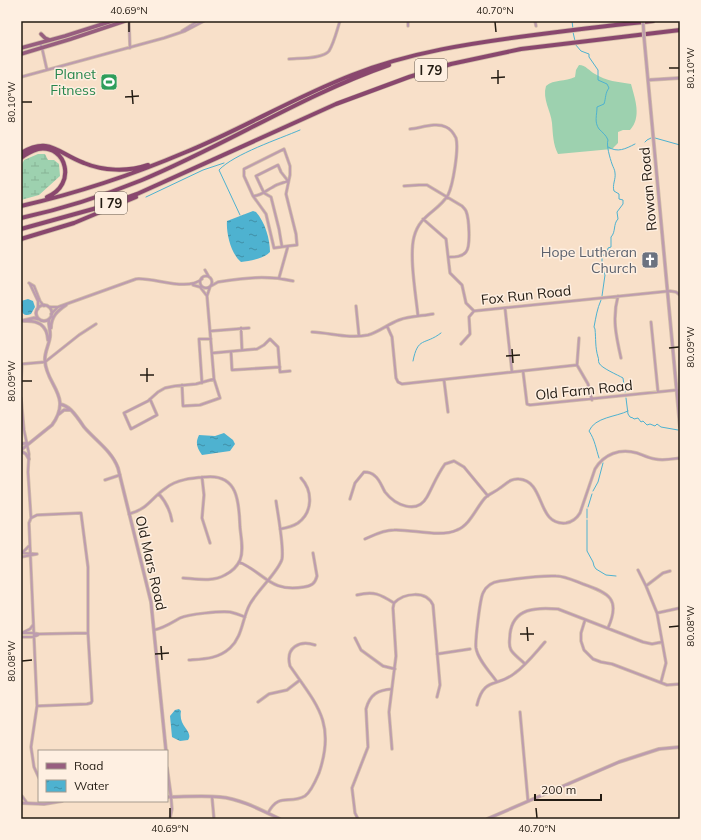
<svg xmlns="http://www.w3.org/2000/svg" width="701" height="840" viewBox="0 0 701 840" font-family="Mulish,sans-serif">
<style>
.grass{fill:#9dd1af}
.wetland{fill:url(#wetland-marsh)}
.water{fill:url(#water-ripples)}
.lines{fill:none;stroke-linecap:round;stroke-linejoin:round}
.stream{stroke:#4eb2d0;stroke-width:1}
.minor-casing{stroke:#d2bda8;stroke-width:3.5}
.tertiary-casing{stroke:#d2bda8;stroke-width:4}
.primary-casing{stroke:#d2bda8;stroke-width:5}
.motorway-casing{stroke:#d2bda8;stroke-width:5.5}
.minor{stroke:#bd9cae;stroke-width:2}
.tertiary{stroke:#bd9cae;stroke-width:2.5}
.primary{stroke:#975e7f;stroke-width:3.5}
.motorway{stroke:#89476e;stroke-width:4}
.tertiary-bridge-casing{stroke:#d2bda8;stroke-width:4;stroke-linecap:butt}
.tertiary-bridge{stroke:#bd9cae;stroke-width:2.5}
.ticks{fill:none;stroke:#231b12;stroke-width:1.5}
.labels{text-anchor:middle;stroke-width:3;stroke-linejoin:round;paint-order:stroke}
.shield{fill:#feefe1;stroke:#655b50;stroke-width:1}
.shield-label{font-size:13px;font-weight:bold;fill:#231b12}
.leisure-label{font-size:14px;fill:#27864d;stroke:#feefe1;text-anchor:end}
.street-label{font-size:14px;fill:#231b12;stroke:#feefe1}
.worship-label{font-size:14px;fill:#5b616d;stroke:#feefe1;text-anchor:end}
.neatline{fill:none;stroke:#231b12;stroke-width:1.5}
.ticks-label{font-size:10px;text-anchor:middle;fill:#231b12}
</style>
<defs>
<pattern id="wetland-marsh" width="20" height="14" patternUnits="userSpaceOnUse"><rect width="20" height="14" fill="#9dd1af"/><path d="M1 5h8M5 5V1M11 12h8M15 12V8" fill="none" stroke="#87b396"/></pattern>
<pattern id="water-ripples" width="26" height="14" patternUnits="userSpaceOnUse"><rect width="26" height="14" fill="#4eb2d0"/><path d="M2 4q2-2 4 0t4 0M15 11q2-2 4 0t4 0" fill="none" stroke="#4090a7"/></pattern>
</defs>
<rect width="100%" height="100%" fill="#f8e0c9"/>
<path class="grass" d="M579,65c7,0 10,6 16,9 11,7 23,8 36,10 4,15 11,33 -1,46h-7l-5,2v11l-6,6 -54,5c-5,-10 -5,-19 -6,-31 -1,-12 -10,-24 -6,-37 8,-7 19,-4 29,-9l1,-7z"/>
<path class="wetland" d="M38,154h7l3,6h6l5,4 1,12 -21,19 -18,5v-34l3,-6z"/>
<path class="water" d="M253,211l3,1c9,10 14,27 14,40 -7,7 -20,9 -29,10 -10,-8 -15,-29 -14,-41z
M28,299l5,2 2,6 -4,7c-10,4 -10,-5 -10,-13z
M224,433l9,7 2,4 -5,7 -28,4c-5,-7 -7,-12 -3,-20l16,1z
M179,709l2,2c-3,16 13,20 7,29l-8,1 -8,-4 -2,-21 5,-6z"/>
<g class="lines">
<path class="stream" d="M572,21l1,8
M573,32l2,9
M575,44l6,7 8,3v3l9,13v10l9,4 2,4c-4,5 -3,10 -5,16l-7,3c0,8 -3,15 2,22 4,4 7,6 9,11 -2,5 2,18 4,24 1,3 3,6 3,9 1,6 -3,12 -1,18l5,3v5l4,1v4l-6,8 1,7c-5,5 -2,13 -7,18v10l-3,1 -1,5 -5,3v11l3,8 -3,21
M655,138l25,7
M645,142l2,-2 4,-2
M608,147c10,6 17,2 27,-3
M146,197l57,-27 21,-7
M240,215l-21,-45c15,-16 60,-31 81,-40
M601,300c-4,9 -5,17 -7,27l1,2c1,10 0,18 3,28 1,2 0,4 1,6 2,5 19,12 24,15l2,14
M413,361c5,-25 11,-15 28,-28
M626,398l2,16 2,3 3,1 1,1 4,-1 3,4 2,-1 4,4 3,-1 5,2 2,-2 4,3 17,3
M599,458c-3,-9 -4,-18 -10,-27 6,-14 27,-14 39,-20
M593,491l5,-9 5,-19
M588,507l4,-13
M587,518v-9
M587,520v31l6,11 1,4 2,3 10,6 10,1"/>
<g class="minor-casing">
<path id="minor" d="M129,21l1,27
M535,21l1,5
M408,26v-5
M182,31l16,-10
M40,43l2,5 5,22
M289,59c9,-1 34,0 40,-8 5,-8 8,-21 11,-30
M21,77l143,-39 21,-7 19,-10
M410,129c11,-1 26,-7 36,-2 5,2 8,7 10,11 3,11 -3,47 -8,57 -10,17 -28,19 -34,42 -5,19 2,59 4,79
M404,186l15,-1h8l35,21c1,1 3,3 4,5 3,7 5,35 0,41 -4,5 -11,5 -17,5
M253,196l13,18 8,34 14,-2
M423,219l23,20 4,34 12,12 4,18 8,8 196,-20 6,1 4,3
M205,270l4,7
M200 282a6 6 0 1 1 12 0a6 6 0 1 1-12 0Z
M279,278l9,-32 9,-1 -1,-11 -10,-40 4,-19v-9l-6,-17 -40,20v7l9,20c8,0 12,-5 20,-9 4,-3 10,-4 15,-6l-7,-9 -3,-7 -22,11 8,17 7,4 8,32 3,18
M29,283l5,3 6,15 4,5
M30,284l8,17v8
M193,285l7,2 7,9
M211,286l7,-4c27,-4 48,-7 75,-1
M618,296c-6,22 -2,40 3,62
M356,306l3,30
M49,307h9l78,-28c18,-2 51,13 66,0
M505,308l7,64
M51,314l6,-6
M651,322l7,70
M387,326l5,11 4,41 2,4 4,2 175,-19
M241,328l1,22
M211,331l38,-3
M312,332c20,1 37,7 56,3 11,-3 20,-11 31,-15 11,-4 23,-4 34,-6
M579,338l-2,27 11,19 4,16
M461,344l9,-10 -1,-17 5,-6
M231,352l1,18 48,-3
M213,353l44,-4 7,-4 6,-6 8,8 2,25 10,-1
M523,371l4,33 3,1 147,-15
M444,380l4,32
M21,382l1,-18 23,-2 34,-27 17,-11
M202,383l-3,-44h12
M182,385l1,21 17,-1 20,-7 -6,-19 -7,-83 3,-9
M21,398l3,32 5,24 -1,18 3,46
M150,399l7,16 -26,14 -7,-16 24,-12 10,-9 7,-4 10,-2 21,-2 18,-5
M202,477l2,18 -2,23 8,25
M105,480l15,-5
M159,494c7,8 11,15 13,27
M350,499l5,-16 9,-11c5,0 8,1 11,4 5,4 7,11 10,16 10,13 32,23 42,5 6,-11 10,-22 18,-33l9,-3 10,6 24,29
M129,514c19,-5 22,-16 37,-26 11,-9 27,-10 40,-11 33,-3 33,27 34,50 1,11 4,23 0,33 -3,7 -9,12 -15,15 -12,7 -28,4 -42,3
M280,529c6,-1 12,-2 18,-6 15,-11 15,-32 3,-45
M365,539c9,-4 18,-9 29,-9 18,-1 46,8 63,0 13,-5 19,-22 28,-32 4,-4 10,-6 15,-10 6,-4 11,-10 19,-9 27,2 17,47 47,44 6,-1 11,-5 14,-10l15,-44c9,-15 25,-21 42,-16 6,2 11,5 18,6 8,2 17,0 25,-1
M21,553l15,1
M22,553l7,-7
M21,557l16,-3
M239,562c26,11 31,31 65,25 7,-1 11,-3 13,-11l-4,-23
M638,570l8,16 11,27 9,50 -5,19
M646,586l17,-13 7,-2
M357,595c17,-4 23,-1 37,8
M657,613l23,-5
M585,620l-4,13v8l3,9 9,9 8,3 11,2 55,21 13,-1
M154,630c10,-2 17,-7 26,-12 9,-4 40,-7 50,-6 5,1 10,3 15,5
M24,632l6,-3 3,-4
M21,633h12l6,1 49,-1
M21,637h12l5,-2
M355,638l6,12 22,16 12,3
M437,654l33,-5
M189,660c15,-1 29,-1 41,-12 13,-12 12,-30 20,-44 7,-13 29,-33 32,-45 2,-13 -4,-44 -6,-58
M524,663c-4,-4 -10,-8 -13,-13 -3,-5 -1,-10 -1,-16 3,-26 26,-27 48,-25l85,33 9,2 10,-2
M497,682c-7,-10 -19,-22 -21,-34 -1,-7 4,-49 7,-55 3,-7 10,-11 17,-12 18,-2 38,-6 56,-5 9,0 19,5 27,8 26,9 38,15 25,44
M258,702l11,-8 18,-4 13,-10
M477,705c7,-29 20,-17 38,-32 11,-8 21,-21 30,-31
M37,706l50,-2 4,-1 1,-2 -4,-68v-66l-7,-54 -44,2 -6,3 -2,5 8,183 -6,41 3,20 5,11
M520,712l8,89
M392,749l-3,-37 7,-56 -3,-48 1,-5c10,-10 32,-13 39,2l7,80 -3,12
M22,796l5,7
M212,797l2,22
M268,813c11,-21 21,-8 37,-17 6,-4 11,-16 14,-23 17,-50 -2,-68 -29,-107 -5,-19 10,-26 25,-21
M170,819l2,-10 -1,-12
M358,819l-3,-6 -3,-25 16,-41 -2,-38c4,-15 12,-19 26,-20"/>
</g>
<g class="tertiary-casing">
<path id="tertiary" d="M644,37l36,390
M648,80l32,-2
M36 313a8 8 0 1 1 16 0a8 8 0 1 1-16 0Z
M21,321l13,-3 4,1
M24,321c14,-1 23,4 24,19
M51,328c0,-11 6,-17 15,-23
M60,404c4,1 8,3 11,6 5,5 9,11 13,17 11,13 28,24 34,41l33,134 15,149
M59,414l5,-4h7
M21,444l6,-1
M21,450l31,-25c21,-29 -6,-40 -7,-64 -1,-8 4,-16 5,-24 1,-6 -2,-12 -1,-18
M21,451l5,3 3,5
M167,768l4,29
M167,797c17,0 35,-2 53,0 21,2 41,13 60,22
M21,803l23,1 18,-3
M487,819l132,-57 40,-13 21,-2"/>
</g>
<g class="primary-casing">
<path id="primary" d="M41,34l4,4 5,2
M21,48l44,-12 47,-15
M21,54l50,-15 54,-18"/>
</g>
<g class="motorway-casing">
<path id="motorway" d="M21,153c29,-17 36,0 63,10 19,8 44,9 64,2
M21,158c5,-4 10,-7 17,-9 29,-5 39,36 9,48
M21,206c57,-13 111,-31 165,-54 56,-23 109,-55 166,-77 58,-23 120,-32 182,-40 39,-5 79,-10 119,-14
M21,218c41,-9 82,-22 121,-38 84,-35 161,-85 247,-115
M21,229l83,-23 33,-12 199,-90 73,-27 42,-13 70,-15 159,-19
M21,239l53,-16 62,-26"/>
</g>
<use href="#minor" class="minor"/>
<use href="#tertiary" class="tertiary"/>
<use href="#primary" class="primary"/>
<use href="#motorway" class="motorway"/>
<g class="tertiary-bridge-casing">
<path id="tertiary-bridge" d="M643,21l1,16"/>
</g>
<use href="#tertiary-bridge" class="tertiary-bridge"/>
</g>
<path class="ticks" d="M129,22v10M495,22l1,10M669,68h10M498,70v14M491,78l14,-1M132,90l1,14M125,97l14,-1M22,102h10M669,348l10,-1M512,349l1,14M506,356l14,-1M147,368v14M140,375h14M22,381h10M527,627l1,14M669,627l10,-1M520,634h14M161,646l1,14M155,654l14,-1M22,661l10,-1M170,808v10M536,808l1,10"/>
<defs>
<g id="stadium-square" transform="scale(0.9)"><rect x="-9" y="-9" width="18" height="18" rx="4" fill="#2e9e5b" stroke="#feefe1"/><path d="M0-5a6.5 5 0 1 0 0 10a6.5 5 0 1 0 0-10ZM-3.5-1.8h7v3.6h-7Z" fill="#fff"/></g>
<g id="church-square" transform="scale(0.9)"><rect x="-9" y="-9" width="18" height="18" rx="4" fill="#6b7280" stroke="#feefe1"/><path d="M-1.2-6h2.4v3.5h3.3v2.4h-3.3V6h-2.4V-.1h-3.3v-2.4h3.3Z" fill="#fff"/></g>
</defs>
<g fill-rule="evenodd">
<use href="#stadium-square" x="109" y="82"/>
<use href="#church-square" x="650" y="260"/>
</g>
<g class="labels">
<g class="shield">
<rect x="415" y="59" width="32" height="22" rx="3"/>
<rect x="95" y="192" width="32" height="22" rx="3"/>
</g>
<g class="shield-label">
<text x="431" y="75">I 79</text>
<text x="111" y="208">I 79</text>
</g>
<g class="leisure-label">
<text x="96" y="79">Planet<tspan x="96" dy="16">Fitness</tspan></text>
</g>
<g class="street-label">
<text transform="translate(648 189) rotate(-95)" y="5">Rowan Road</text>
<text transform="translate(526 295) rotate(-6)" y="5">Fox Run Road</text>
<text transform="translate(584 390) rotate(-6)" y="5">Old Farm Road</text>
<text transform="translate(151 563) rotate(77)" y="5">Old Mars Road</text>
</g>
<g class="worship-label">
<text x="637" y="257">Hope Lutheran<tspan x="637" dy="16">Church</tspan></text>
</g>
</g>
<rect width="701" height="840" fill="none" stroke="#feefe1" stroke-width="44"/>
<rect x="38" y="750" width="130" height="52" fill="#feefe1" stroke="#a69a8e"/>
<rect x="46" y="763" width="20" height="6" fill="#975e7f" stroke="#a69a8e"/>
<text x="74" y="770" font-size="12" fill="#231b12">Road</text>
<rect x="46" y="780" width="20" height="12" fill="url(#water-ripples)" stroke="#a69a8e"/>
<text x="74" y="790" font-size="12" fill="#231b12">Water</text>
<path d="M535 794v6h66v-6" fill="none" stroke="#231b12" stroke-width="2"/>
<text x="541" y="794" font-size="12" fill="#231b12" stroke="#feefe1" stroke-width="3" paint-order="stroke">200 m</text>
<rect x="22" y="22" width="657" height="796" class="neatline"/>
<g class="ticks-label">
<text x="129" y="14">40.69°N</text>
<text x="495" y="14">40.70°N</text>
<text transform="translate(690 68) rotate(-90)" y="4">80.10°W</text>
<text transform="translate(11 102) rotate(-90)" y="4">80.10°W</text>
<text transform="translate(690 347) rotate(-90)" y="4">80.09°W</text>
<text transform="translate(11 381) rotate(-90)" y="4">80.09°W</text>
<text transform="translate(690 626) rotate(-90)" y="4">80.08°W</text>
<text transform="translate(11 661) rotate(-90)" y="4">80.08°W</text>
<text x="170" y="832">40.69°N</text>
<text x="537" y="832">40.70°N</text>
</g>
</svg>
